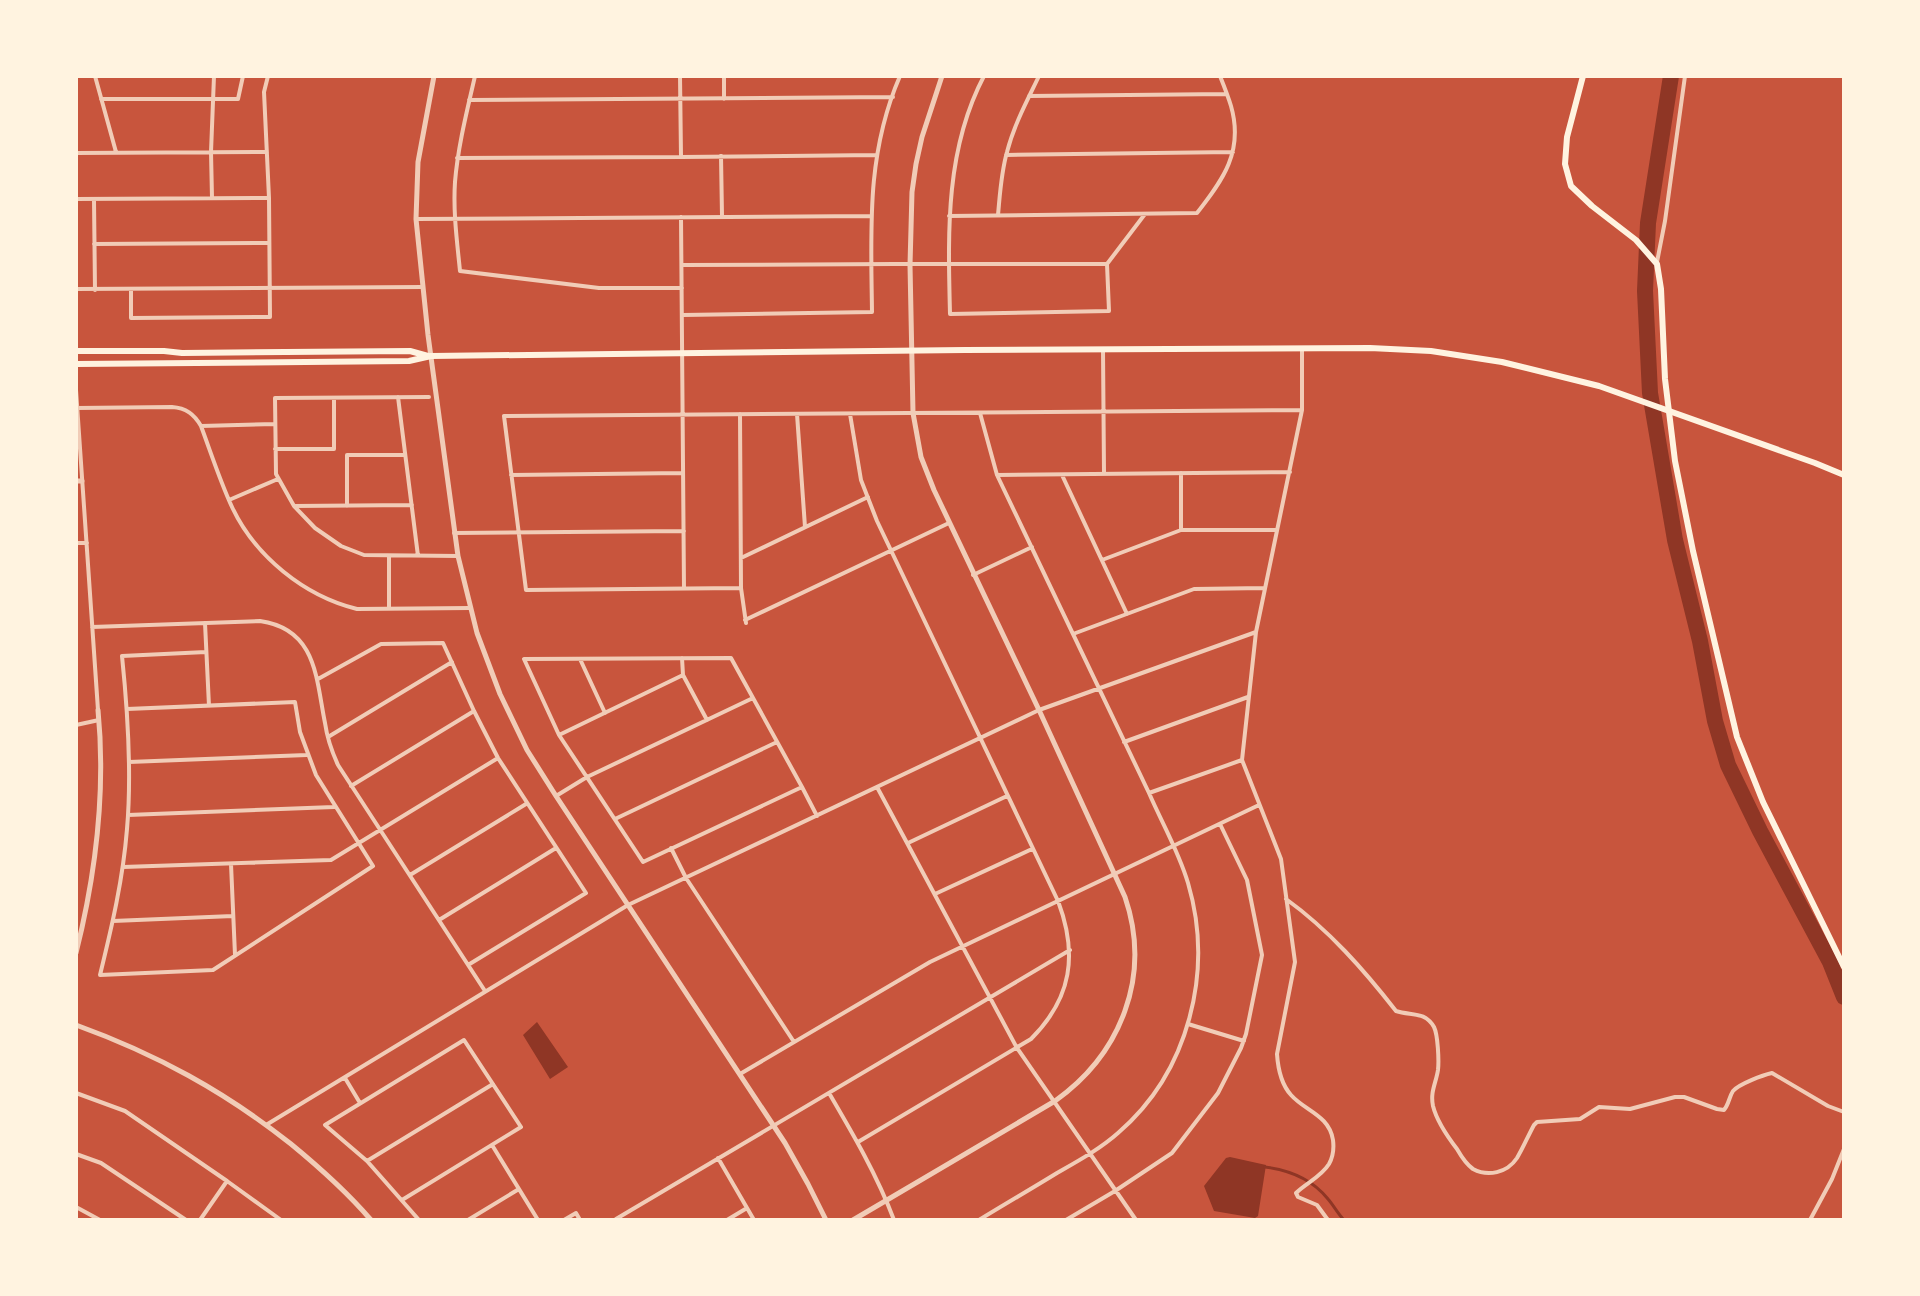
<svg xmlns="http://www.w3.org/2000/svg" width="1920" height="1296" viewBox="0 0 1920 1296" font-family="Cabin,sans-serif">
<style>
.water{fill:#8f3625}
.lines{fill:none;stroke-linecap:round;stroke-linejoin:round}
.stream{stroke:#8f3625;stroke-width:3}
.river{stroke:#8f3625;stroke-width:16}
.minor{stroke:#f1ccb7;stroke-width:4}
.tertiary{stroke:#f1ccb7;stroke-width:5}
.secondary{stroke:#fff3e0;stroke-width:6}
.primary{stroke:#fff3e0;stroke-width:6}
</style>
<rect width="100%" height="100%" fill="#c8553d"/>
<path class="water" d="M537,1022l31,45 -18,12 -27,-44z
M1230,1157l36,8 -8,51 -3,2 -41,-7 -10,-25 22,-28z"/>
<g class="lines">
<path class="stream" d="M1265,1167c24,3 47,12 63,32 6,7 10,15 16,21"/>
<path class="river" d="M1671,76l-23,147 -3,68 5,102 25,147 25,101 15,80 13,44 32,66 70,131 14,35"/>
<path class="minor" d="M95,76l21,76
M475,76c-8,35 -17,70 -20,106 -2,30 2,59 5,89l139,17h83
M724,76v23
M984,76c-39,74 -36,157 -34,238l159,-3 -2,-47 38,-50
M1029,96l198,-2
M101,99h137l5,-23
M469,100l424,-3
M76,153l191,-1
M1006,155l227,-3
M721,156l1,60
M681,157l196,-2
M457,158l224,-1 -1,-81
M212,198l-1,-46 3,-76
M76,199l193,-1
M94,200l1,90
M998,215c2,-21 3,-42 9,-63 7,-27 20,-51 32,-76
M949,216l248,-3c26,-33 47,-62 34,-107 -3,-10 -7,-20 -11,-30
M681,217l3,372
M416,219l455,-3
M94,244l174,-1
M1657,262l8,-41 20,-145
M682,265c142,0 283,-2 425,-1
M76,289l347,-2
M131,290v28l139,-1 -1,-119 -5,-106 4,-16
M683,315l189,-3c-1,-82 -6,-158 28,-236
M1302,349v61l-46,222 -14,128 39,99 14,103 -18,92c1,15 4,30 14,41 14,16 38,20 42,45 1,8 0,17 -4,24 -8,13 -23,19 -33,29l2,4 19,8 11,15
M1103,350l1,123
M76,390l22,320
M398,397l20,159
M429,397l-154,1 1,76 18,32 21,22 26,18 23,9 94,1
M77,408l95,-1c14,1 22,7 29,19 10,27 19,55 31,81 23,49 72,89 125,102l113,-1
M980,413l17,62 152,318 93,-33
M740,414l1,174 5,35
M797,414l8,113
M850,414l11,66 16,41 181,380c20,53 14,97 -27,138l-173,103
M201,426l74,-2
M275,449h59v-51
M1181,473v57
M511,475l172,-2
M997,475l293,-3
M1062,475l65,139
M229,500l49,-21
M294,506l118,-1
M347,506v-51h58
M454,533l230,-2
M76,543h11
M389,556v53
M741,558l127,-61
M1102,560l79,-30h96
M973,575l59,-28
M741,588l-215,2 -22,-174 798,-6
M745,620l204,-97
M205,623l4,83
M92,627l168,-6c57,8 56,58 65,102 2,14 7,29 13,42l147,226
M1073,634l121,-45 71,-1
M682,658l1,17 24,45
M731,658l71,129 -159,75 -84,-127 -35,-76z
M580,659l25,54
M318,679l63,-35 62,-1 31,68 24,47 88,135 -118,72
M127,709l168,-7 5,30 16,43 57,91 -160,104 -113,5c12,-49 23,-96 27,-146 5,-57 1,-115 -5,-173l84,-4
M76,725l23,-5
M559,735l124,-60
M328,737l124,-75
M1124,742l124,-45
M129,762l178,-7
M351,786l123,-75
M802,787l15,29
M877,787l140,261 119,172
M556,796l31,-19 166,-79
M128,815l206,-8
M615,819l162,-77
M908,843l99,-47
M671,848l15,30 108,164
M231,864l4,91
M123,867l208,-7 167,-102
M410,875l116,-71
M935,894l97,-45
M1286,899c43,31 78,71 110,112 15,5 29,0 38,16 4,8 5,34 4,43 -2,13 -8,22 -5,36 4,16 14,30 24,43 4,7 9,15 16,20 15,8 34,4 44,-11 6,-10 11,-22 17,-33l3,-3 43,-3 19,-12 31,2 45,-12h9l33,12 7,1c5,-6 5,-13 9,-19 6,-7 30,-16 39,-18l56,33 16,6
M439,920l117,-72
M113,921l120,-5
M1188,1024l56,17
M740,1074l190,-112 329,-157
M345,1078l15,25
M76,1093l49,18 102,70 54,39
M829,1093c24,41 48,82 65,127
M266,1125l362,-220 411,-195 217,-78
M492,1145l46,75
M76,1154l25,9 85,57
M718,1158l36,62
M367,1161l126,-77
M402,1200l119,-73 -57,-87 -139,85 42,36 52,59
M76,1207l24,13
M200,1220l27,-39
M468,1220l51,-31
M564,1220l12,-7 4,7
M617,1220l-1,-1 454,-269
M727,1220l20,-12
M979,1220c26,-16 52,-31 78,-47 21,-12 43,-24 61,-40 71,-61 96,-162 70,-250 -9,-31 -26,-60 -39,-90
M1066,1220l49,-29 57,-38 46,-60 23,-45 5,-14 16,-79 -15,-75 -27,-56
M1810,1220l22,-41 12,-30"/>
<path class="tertiary" d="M434,76l-16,86 -2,57 12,116 30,221 19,77 23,61 27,56 29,46 229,347 23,41 18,36
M76,481h6
M76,953c20,-80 30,-161 22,-243
M76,1025c80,29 148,66 215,119 28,23 56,48 80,76
M853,1220l202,-119c66,-47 97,-125 70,-204l-86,-187 -105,-220 -13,-33 -8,-44 -3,-148 2,-73 4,-28 6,-27 20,-61"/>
<path class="secondary" d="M76,351h88l18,2 228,-2 18,5
M76,364l333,-3 22,-5 534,-6 405,-2 61,3 71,11 97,24 216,77 29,12"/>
<path class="primary" d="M1583,76l-16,61 -2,27 6,22 21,20 44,34 21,24 4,25 4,90 10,82 18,90 44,186 26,65 81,165"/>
</g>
<rect width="1920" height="1296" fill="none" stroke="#fff3e0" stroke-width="156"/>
</svg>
